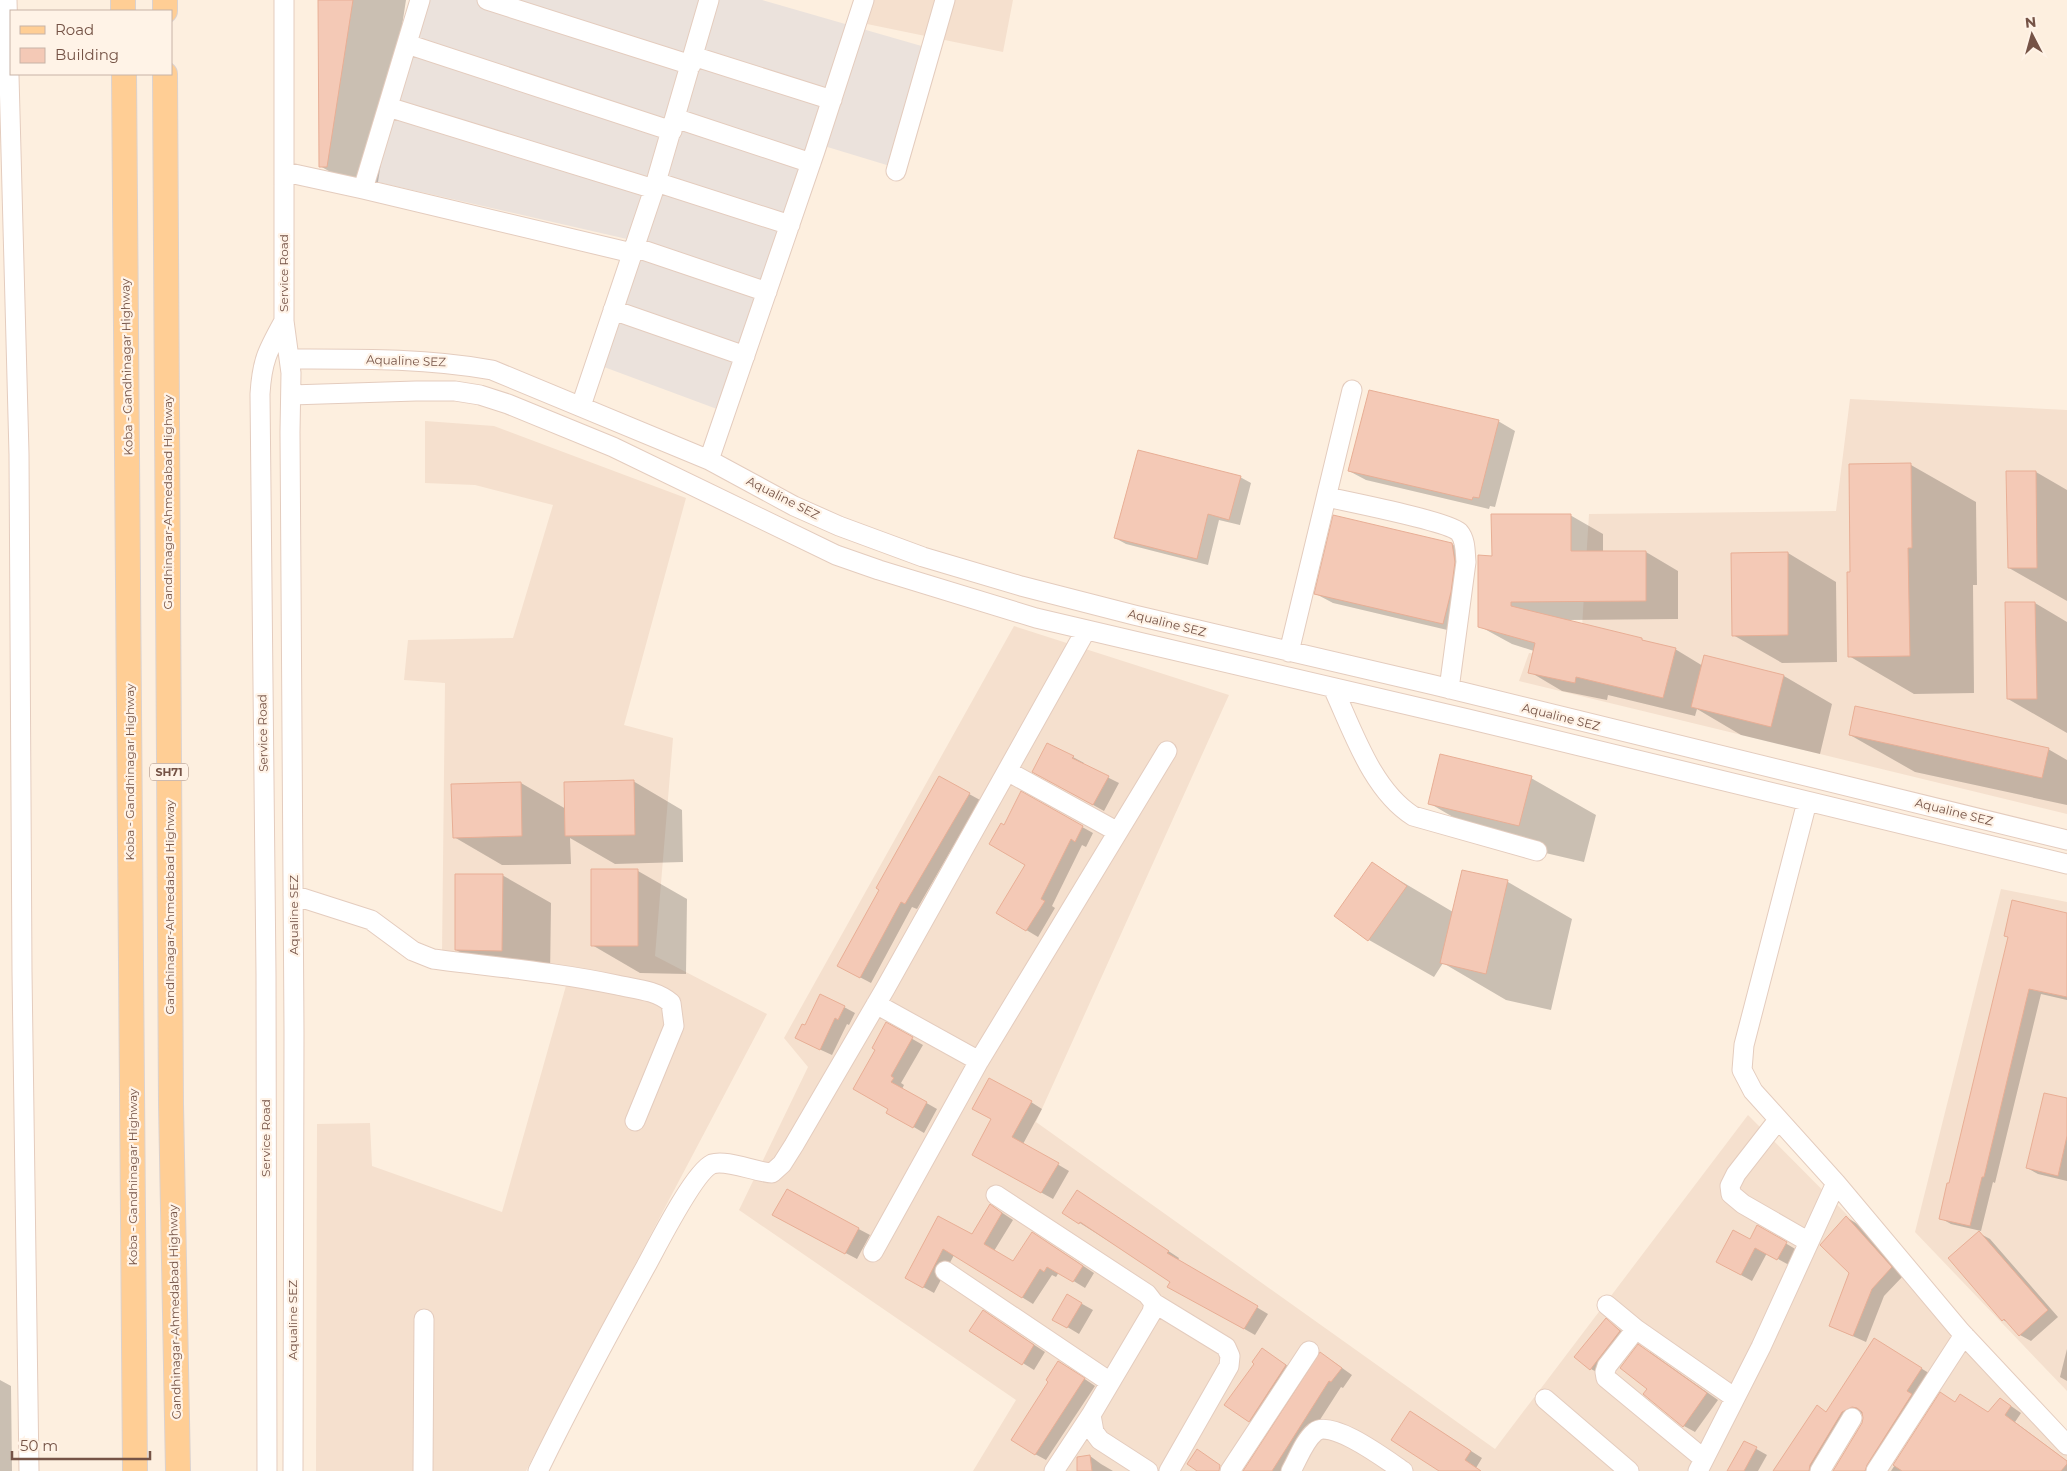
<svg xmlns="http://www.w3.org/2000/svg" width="2067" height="1471" viewBox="0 0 2067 1471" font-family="Montserrat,sans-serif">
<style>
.residential{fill:#f5e0ce}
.industrial{fill:#ebe2dc}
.shadow{fill:#0003}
.building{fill:#f4c9b6;stroke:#e8ae95}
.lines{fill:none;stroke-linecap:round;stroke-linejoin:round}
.minor-casing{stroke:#e4ccbe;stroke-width:21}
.major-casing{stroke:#dbd2cf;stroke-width:26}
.minor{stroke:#fff;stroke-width:19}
.major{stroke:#ffce95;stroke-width:24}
.labels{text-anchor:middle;stroke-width:4.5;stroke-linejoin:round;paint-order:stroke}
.shield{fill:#fff3e7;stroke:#9e8376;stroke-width:1}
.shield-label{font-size:11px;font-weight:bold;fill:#755346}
.street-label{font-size:12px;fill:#755346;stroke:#fff3e7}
</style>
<rect width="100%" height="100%" fill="#fdefdf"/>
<path class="residential" d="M871,0h142l-10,52 -136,-28z
M1850,399l217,11v404l-548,-133 10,-28 51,7 9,-146 247,-3z
M425,421l69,5 192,72 -62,227 49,13 -18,218 112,58 -241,457h-210l1,-347 53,-1 2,43 130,46 69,-244 -129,-14 3,-271 -41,-3 4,-40 105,-2 40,-133 -78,-20 -50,-2z
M1014,626l215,69 -193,427 459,327 253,-334 145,146 174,190v20h-1094l43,-71 -277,-190 69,-143 -24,-29z
M2001,889l66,13v489l-152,-159z"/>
<path class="industrial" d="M429,0h333l163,47 -35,119 -79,-24 -86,270 -121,-45 36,-125 -267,-61z"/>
<path class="shadow" d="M319,0h87l-30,195 -7,-1 -49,-28z
M1498,421l17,10 -20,76 -5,-1 -1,3 -123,-29 -17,-9z
M1911,465l65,37 1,83h-4l1,108 -60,1 -65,-38 3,-83z
M2036,472l31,18v111l-58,-33z
M1240,477l11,6 -11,42 -21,-5 -11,45 -82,-21 -11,-6z
M1570,515l33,19v18h43l32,19v48l-111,1 108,29 28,17 81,10 48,28 -12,50 -79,-19 -44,-26 -2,7 -87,-21 -1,5 -45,-9 -32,-19 4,-21 -22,-7 -33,-18 14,-69z
M1452,544l17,10 -9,79 -127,-30 -17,-9z
M1788,553l48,29 1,80 -55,1 -49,-28z
M2035,603l32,19v111l-59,-34z
M1850,735l198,14 19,11v45l-152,-33z
M1073,757l11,6 -1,2 36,18 -15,28 -70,-39z
M940,778l40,22 -63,109 -5,-2 -41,76 -21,-11z
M1531,778l65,37 -12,47 -90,-21 -65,-38z
M633,781l49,29 1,52 -68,2 -45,-26 1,26 -69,1 -48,-28 67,-54 45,26z
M1021,793l72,40 -7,14 -4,-2 -30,61 3,2 -17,29 -40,-24 29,-48 -22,-39z
M1372,864l81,48 55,-30 64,37 -21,91 -45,-10 -63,-37 -9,14 -65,-37z
M638,871l49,28 -1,75 -46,-1 -48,-28z
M502,875l49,28 -1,75h-45l-49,-28z
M2067,914v86l-26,-6 -46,189 -2,-1 -12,49 -30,-7 -11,-6 10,-33 60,-247z
M844,1007l11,6 -6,12 -2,-1 -15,31 -24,-11 -3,-17z
M886,1024l37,21 -22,38 3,2 -2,4 35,20 -13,24 -36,-21 2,-4z
M2067,1100v81l-29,-7 -11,-6z
M1031,1102l11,7 -19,35 46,27 -16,28 -79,-44z
M787,1191l83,44 -13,24 -72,-38z
M1088,1198l91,60 -1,2 90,54 -13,21 -86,-49 3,-5 -108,-68z
M1001,1212l12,8 -19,31 20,12 30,-23 50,33 -9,15 -26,-16 -3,5 -4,-2 -19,29 -79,-49 -20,38 -27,-15 32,-60 33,17z
M1846,1217l13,8 45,50 -20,21 -18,46 -36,-16 21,-53z
M1758,1227l39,23 -8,15 -22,-12 -15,28 -24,-13 22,-27z
M1979,1233l11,6 68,78 -27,24 -11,-6 -9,-11 -8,-4z
M1068,1296l25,14 -14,24 -25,-15z
M994,1318l51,34 -11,18 -63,-39z
M1606,1320l25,18 -29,37 -11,-6z
M1885,1346l47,29 -54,96h-43l28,-47v-11l-10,5 -31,53h-49l45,-64 9,6z
M2067,1349v32l-7,-4z
M1263,1350l34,22 -37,55 -10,-6 6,-57z
M1650,1352l68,48 -23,32 -11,-6 -39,-32 4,-5z
M1331,1360l21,15 -9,13 -2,-1 -54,84h-44z
M1070,1369l25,17 -49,74 -11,-6 15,-73z
M0,1380l11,6 1,85h-12z
M1941,1394l14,9 34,11 11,-15 11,7 10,7 -6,9 52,39v10h-176z
M1421,1419l61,39 -6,10 4,3h-38z
M1744,1442l23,13 -9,16h-30z
M1090,1456l11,8 12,7h-35v-13z"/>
<path class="building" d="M318,0h35l-26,167h-8z
M1369,390l130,30 -20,78 -6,-1 -1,3 -124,-29z
M1138,450l103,26 -12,44 -21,-6 -11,45 -83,-21z
M1911,463l1,85h-4l2,108 -62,1 -1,-85h3l-1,-108z
M2006,471h30l1,97h-29z
M1491,514h80v37h75v50l-135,1v4l131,32v2l34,8 -13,50 -87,-21 -1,6 -47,-10 7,-30 -57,-16v-72l14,1z
M1333,515l119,28 3,19 -4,30 -8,32 -129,-30z
M1788,552v83l-56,1 -1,-83z
M2005,602h30l2,97h-30z
M1704,655l80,20 -13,52 -80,-20z
M1855,706l194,42 -7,30 -193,-43z
M1047,743l27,13 -2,2 37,18 -16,29 -61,-33z
M1440,754l92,22 -13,50 -91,-22z
M939,776l31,17 -65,111 -4,-2 -41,76 -23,-12 42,-76 -3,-2z
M634,780l1,55 -70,1 -1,-54z
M521,782l1,54 -69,2 -2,-54z
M1021,791l62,35 -8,16 -4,-3 -30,60 4,2 -19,30 -30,-18 29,-48 -36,-21 12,-21 3,2z
M1372,862l35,24 -39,55 -34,-25z
M591,869h47v77h-47z
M1462,870l46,10 -22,94 -46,-11z
M455,874h48l-1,77 -47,-1z
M2012,900l55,13v84l-38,-8 -45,188h-2l-12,49 -31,-7 8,-36h2l59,-246 -4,-1z
M820,994l25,12 -7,14 -3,-2 -15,32 -25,-12 7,-14 3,1z
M886,1022l27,15 -22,39 3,2 -3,4 36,20 -14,26 -27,-15 2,-4 -35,-20 22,-39 -3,-2z
M989,1078l43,23 -20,36 47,26 -18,30 -69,-38 19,-36 -19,-10z
M2044,1093l23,5v38l-9,40 -32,-8z
M787,1189l72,39 -14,26 -73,-39z
M1077,1190l92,61 -2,2 91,53 -14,23 -77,-42 3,-5 -90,-60 -1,2 -17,-11z
M990,1204l12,9 -18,31 29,17 19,-29 51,34 -10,16 -26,-15 -3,5 -4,-3 -18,29 -79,-49 -20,39 -18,-10 33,-62 34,18z
M1846,1216l46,51 -20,22 -19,47 -24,-10 20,-53 -29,-28z
M1757,1225l30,17 -10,18 -22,-12 -14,27 -25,-13 17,-32 17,9z
M1979,1231l69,79 -29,26 -15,-17 -2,2 -54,-63z
M1067,1294l15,9 -15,25 -15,-8z
M983,1310l51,35 -12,20 -53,-34z
M1606,1318l14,13 -30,39 -16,-13z
M1874,1338l48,30 -15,23 5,3 -45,71 -2,6h-32l29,-48 1,-5 -1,-6 -5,-4 -5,-1 -10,5 -32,53 -1,6h-36l44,-66 9,7z
M1638,1344l69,49 -24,34 -40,-33 4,-5 -27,-21z
M1262,1348l24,17 -37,57 -25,-17 30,-41 -2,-2z
M1320,1352l22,16 -11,14 -2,-1 -57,90h-29z
M1058,1361l27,17 -50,77 -24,-15 37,-58 -2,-2z
M1940,1392l15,10 5,-8 28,18 12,-14 11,8 -6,9 62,46v3l-6,7h-159l-9,-6z
M1410,1411l61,40 -6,9 16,11h-42l-48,-31z
M1744,1441l13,6 -13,24h-17z
M1197,1449l23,16 -1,6h-22l-10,-7z
M1090,1455l2,16h-15v-14z"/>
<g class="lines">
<g class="minor-casing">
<path id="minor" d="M7,0l12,454 3,518 7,499
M487,0l204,65
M407,44l265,87
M693,56l139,44
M388,107l266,82
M675,118l136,45
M896,171l49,-171
M285,172l78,17 269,64
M656,182l134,43
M363,189l57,-189
M634,247l133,45
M613,310l132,46
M284,321l7,52 -1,59 4,600 -1,439
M290,359c68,0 135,-1 202,11l217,90 85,46 45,20 84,31 98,29 113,29 300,70 633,155
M291,395l125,-4h39l25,4 28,9 105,43 223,108 43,15 157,48 432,101 599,145
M581,406l73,-217 55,-189
M709,460l106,-309 49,-151
M1327,497c22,5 120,24 132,35 7,8 6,20 7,30l-17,127
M1289,652l63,-262
M1333,688c20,43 39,102 80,128l124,35
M1007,771l111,61
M1807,802l-63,243 -2,25 11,21 83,92 125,149 106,113
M293,895l78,25 42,31 20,8c61,8 123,13 184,26 18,4 39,5 54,18l3,23 -39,95
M876,1004l103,57 188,-310
M1778,1120l-42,54 -6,12 1,8 12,10 66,38
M996,1195l151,99 7,9 -2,9 -61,103 3,17 6,8 48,31
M873,1252l106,-191
M945,1271l165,111
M1154,1303l72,44 4,9 -1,10 -60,105
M1607,1305l29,24 99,69
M1636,1329l-29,37 -2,6 1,6 98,81
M1545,1399l84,72
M267,1471l-1,-497 -6,-580c2,-34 8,-44 24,-73v-321
M423,1471l1,-152
M538,1471c34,-70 71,-138 108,-205 11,-20 48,-94 66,-102 14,-5 43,8 60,9l10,-9 12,-19 91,-156 201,-359
M1054,1471l37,-56
M1230,1471l79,-120
M1291,1471c7,-12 13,-30 24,-39 16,-14 73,29 88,39
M1698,1471l63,-124 75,-164
M1820,1471l32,-53
M1876,1471l88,-136"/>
</g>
<g class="major-casing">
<path id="major" d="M123,0v11
M165,0v11
M124,74l11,1397
M165,74l6,1030 7,367"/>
</g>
<use href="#minor" class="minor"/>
<use href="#major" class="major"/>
</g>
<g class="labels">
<rect class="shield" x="150" y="763.5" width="38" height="17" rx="4"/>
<g class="shield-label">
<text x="169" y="776">SH71</text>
</g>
<g class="street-label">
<text transform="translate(284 273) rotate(-90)" y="4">Service Road</text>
<text transform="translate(406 361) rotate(2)" y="4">Aqualine SEZ</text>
<text transform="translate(127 367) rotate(-91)" y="4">Koba - Gandhinagar Highway</text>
<text transform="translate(783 498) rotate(27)" y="4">Aqualine SEZ</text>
<text transform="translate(168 502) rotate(-90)" y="4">Gandhinagar-Ahmedabad Highway</text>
<text transform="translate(1167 623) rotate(14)" y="4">Aqualine SEZ</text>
<text transform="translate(1561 717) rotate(14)" y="4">Aqualine SEZ</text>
<text transform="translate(263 733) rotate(-91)" y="4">Service Road</text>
<text transform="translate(130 772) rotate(-90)" y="4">Koba - Gandhinagar Highway</text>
<text transform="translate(1954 812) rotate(14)" y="4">Aqualine SEZ</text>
<text transform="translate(170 907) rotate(-90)" y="4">Gandhinagar-Ahmedabad Highway</text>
<text transform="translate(294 915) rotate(-90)" y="4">Aqualine SEZ</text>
<text transform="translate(266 1138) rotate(-90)" y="4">Service Road</text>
<text transform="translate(133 1177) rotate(-90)" y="4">Koba - Gandhinagar Highway</text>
<text transform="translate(175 1312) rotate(-91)" y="4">Gandhinagar-Ahmedabad Highway</text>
<text transform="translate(293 1320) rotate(-90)" y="4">Aqualine SEZ</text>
</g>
</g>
<rect x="10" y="10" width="162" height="65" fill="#fff3e7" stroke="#c8b3a7"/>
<rect x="20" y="26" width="25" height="8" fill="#ffce95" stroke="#c8b3a7"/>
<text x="55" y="35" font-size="15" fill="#755346">Road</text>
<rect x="20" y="48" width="25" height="15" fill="#f4c9b6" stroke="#c8b3a7"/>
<text x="55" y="60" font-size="15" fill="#755346">Building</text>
<g transform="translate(2032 35) rotate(354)" stroke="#fff3e7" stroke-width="4" paint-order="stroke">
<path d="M0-4L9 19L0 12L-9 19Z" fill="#755346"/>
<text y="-8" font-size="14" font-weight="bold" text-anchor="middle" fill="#755346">N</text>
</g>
<path d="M12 1451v8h138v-8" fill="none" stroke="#755346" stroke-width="2.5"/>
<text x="20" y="1451" font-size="15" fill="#755346" stroke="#fff3e7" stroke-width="4" paint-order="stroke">50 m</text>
</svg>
